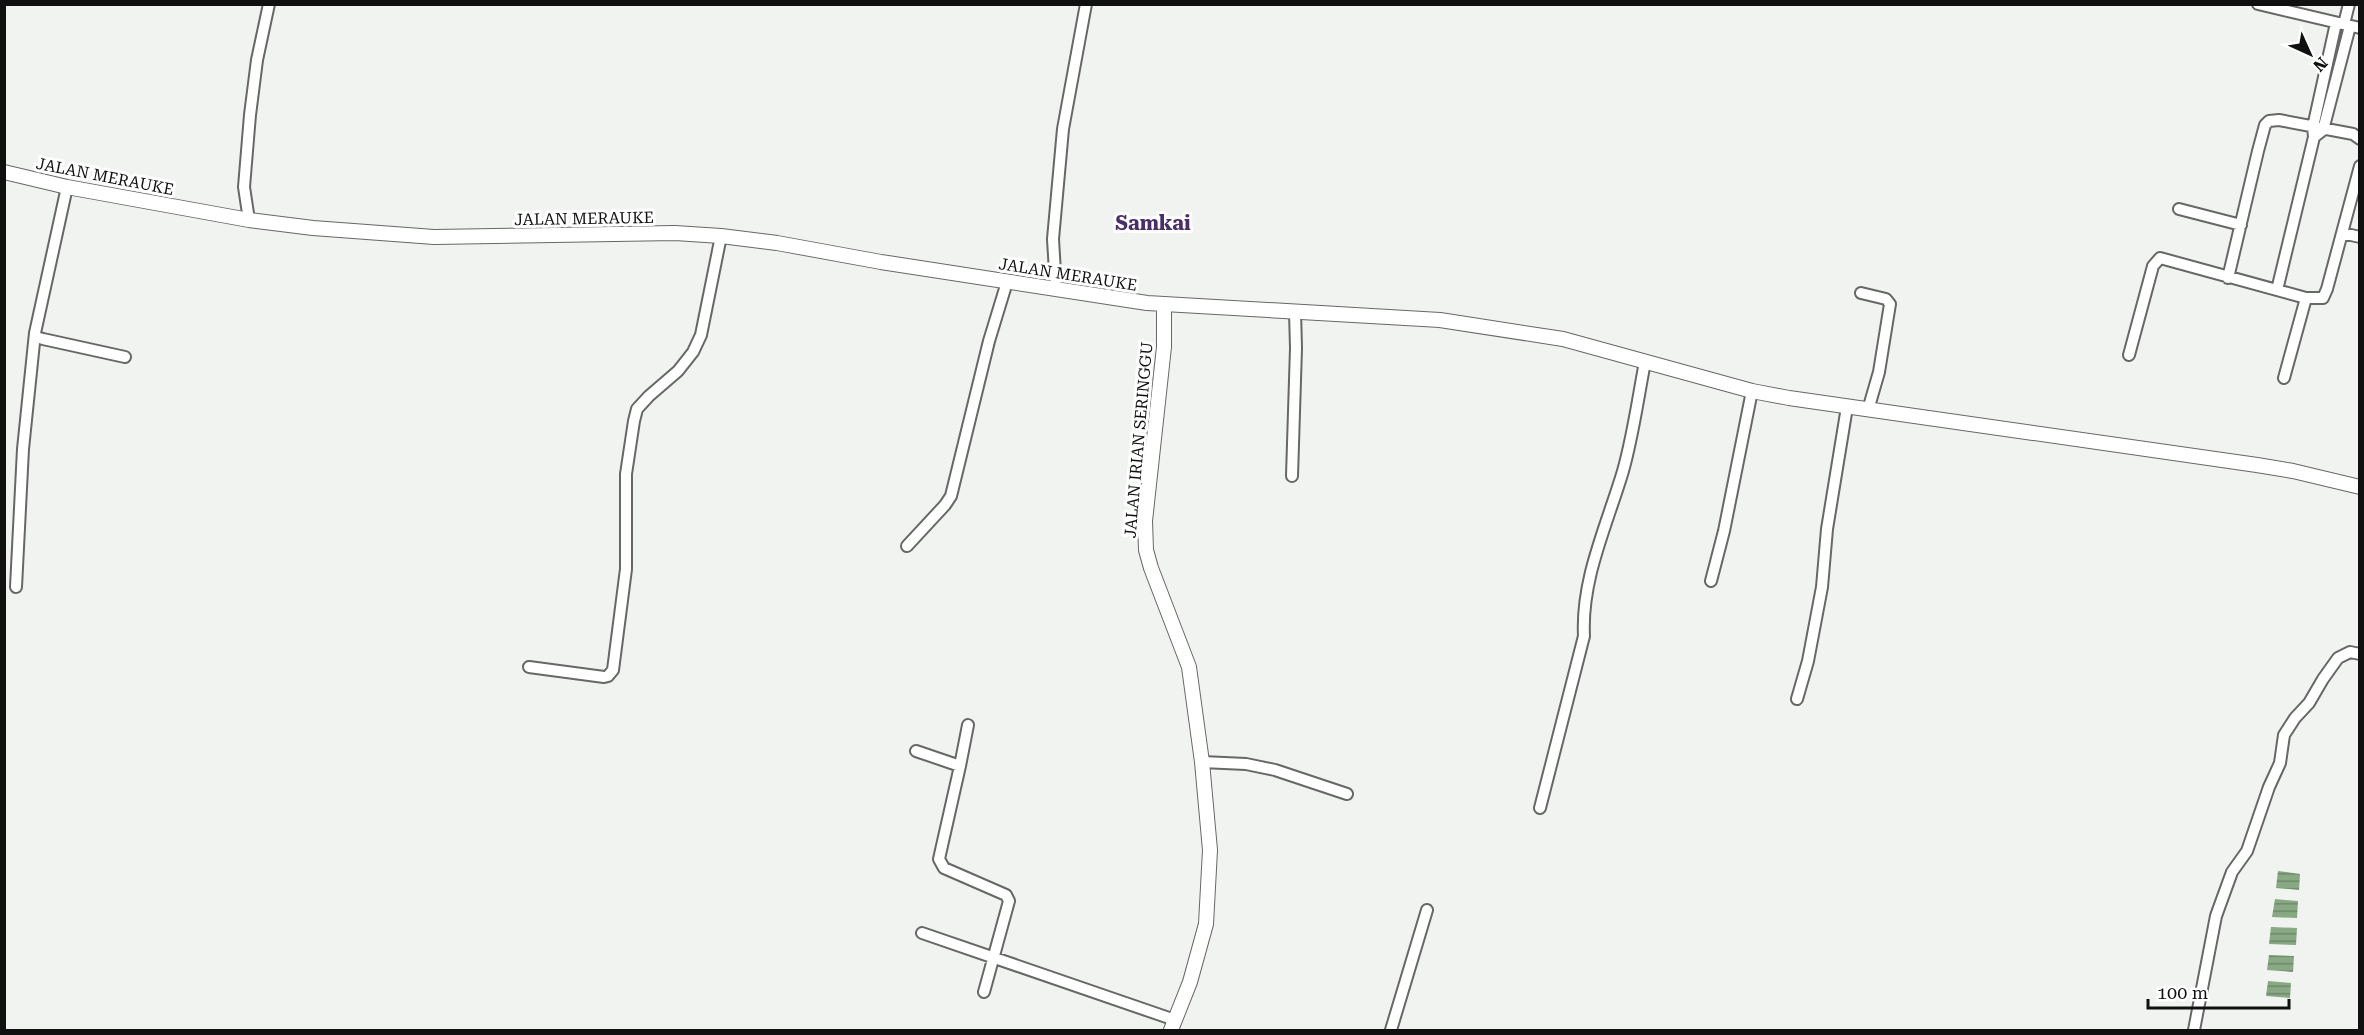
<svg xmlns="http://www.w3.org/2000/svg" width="2364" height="1035" viewBox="0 0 2364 1035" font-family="'Roboto Serif',serif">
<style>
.water{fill:url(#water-rules)}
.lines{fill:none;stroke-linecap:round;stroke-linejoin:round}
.minor-casing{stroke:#666865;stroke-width:14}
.tertiary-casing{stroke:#666865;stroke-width:16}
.minor{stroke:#fff;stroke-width:10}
.tertiary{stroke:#fff;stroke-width:14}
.labels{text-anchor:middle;stroke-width:6;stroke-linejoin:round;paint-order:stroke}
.street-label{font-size:16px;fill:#0f100f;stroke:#fff}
.quarter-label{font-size:20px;font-weight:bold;fill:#4a2e68;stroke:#fff}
</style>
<defs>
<pattern id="water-rules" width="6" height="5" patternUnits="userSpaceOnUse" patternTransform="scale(1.5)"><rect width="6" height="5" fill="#88a984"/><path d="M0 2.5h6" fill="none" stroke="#6e886a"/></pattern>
</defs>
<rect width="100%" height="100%" fill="#f0f3f0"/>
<path class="water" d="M2278,871l22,3 -1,16 -23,-2z
M2275,899l23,2 -1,17 -25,-1z
M2271,927l26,1 -1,17 -27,-1z
M2269,955l25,1 -1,16 -26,-2z
M2268,981l23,2 -1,15 -24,-2z"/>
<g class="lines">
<g class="minor-casing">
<path id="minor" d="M2258,4l102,24
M2336,23l-23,104 1,10 9,-7 27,-104
M2344,24l5,-20
M67,187l-32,146 1,4 7,2 82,18
M2179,209l62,16
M249,220l-5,-33 6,-72 7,-55 12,-56
M2342,233l18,4
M2228,278l30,-127 7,-26 4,-4 10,-1 74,14 7,5
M1056,289l-3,-50 10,-110 23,-125
M2277,290l37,-153
M1861,293l25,6 4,5 -11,68 -11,38
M2129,355l24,-89 7,-8 146,40h17l4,-9 33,-123
M2284,378l22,-80
M1292,476l4,-128 -1,-36
M907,546l38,-41 6,-9 38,-155 18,-59
M1711,581l13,-50 28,-140
M16,587l7,-138 12,-116
M529,667l75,10 4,-1 5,-6 13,-101v-95l8,-53 3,-12 12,-13 29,-25 15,-19 8,-17 20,-99
M1797,699l11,-38 14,-74 5,-58 20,-122
M916,751l44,15 -21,93 5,9 62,27 3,6 -25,91
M1202,762l44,2 29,6 72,24
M960,766l8,-41
M1540,808l44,-172c-3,-57 23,-111 39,-165 10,-35 15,-73 22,-109
M922,933l253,87
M1391,1030l36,-120
M2194,1030l22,-114 16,-44 15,-21 22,-64 11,-24 4,-28 11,-17 14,-15 14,-24 15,-21 12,-6 10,2"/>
</g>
<g class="tertiary-casing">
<path id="tertiary" d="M4,172l63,15 182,33 64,8 121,9 241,-4 46,3 56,7 104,19 266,41 293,17 123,19 189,52 37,7 468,67 36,6 67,16
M1164,304v43l-19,174 1,29 5,18 38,99 13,95 8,88 -4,74 -16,58 -19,48"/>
</g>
<use href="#minor" class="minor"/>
<use href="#tertiary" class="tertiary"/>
</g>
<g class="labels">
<g class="street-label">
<text transform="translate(105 176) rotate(11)" y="6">JALAN MERAUKE</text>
<text transform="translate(584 218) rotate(-1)" y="6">JALAN MERAUKE</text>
<text transform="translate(1068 274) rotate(9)" y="6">JALAN MERAUKE</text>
<text transform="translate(1138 440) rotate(-85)" y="6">JALAN IRIAN SERINGGU</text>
</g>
<g class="quarter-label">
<text x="1153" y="230">Samkai</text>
</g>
</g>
<rect width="2364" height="1035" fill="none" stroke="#0f100f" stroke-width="12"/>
<g transform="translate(2310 54) rotate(135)" stroke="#ffffff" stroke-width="4.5" paint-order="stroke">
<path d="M0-4.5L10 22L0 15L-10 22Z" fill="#0f100f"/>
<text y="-9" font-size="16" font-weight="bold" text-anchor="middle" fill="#0f100f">N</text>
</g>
<path d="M2148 999v9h141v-9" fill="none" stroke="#0f100f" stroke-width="3"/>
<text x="2157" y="999" font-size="18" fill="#0f100f" stroke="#ffffff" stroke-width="4.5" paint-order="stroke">100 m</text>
</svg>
